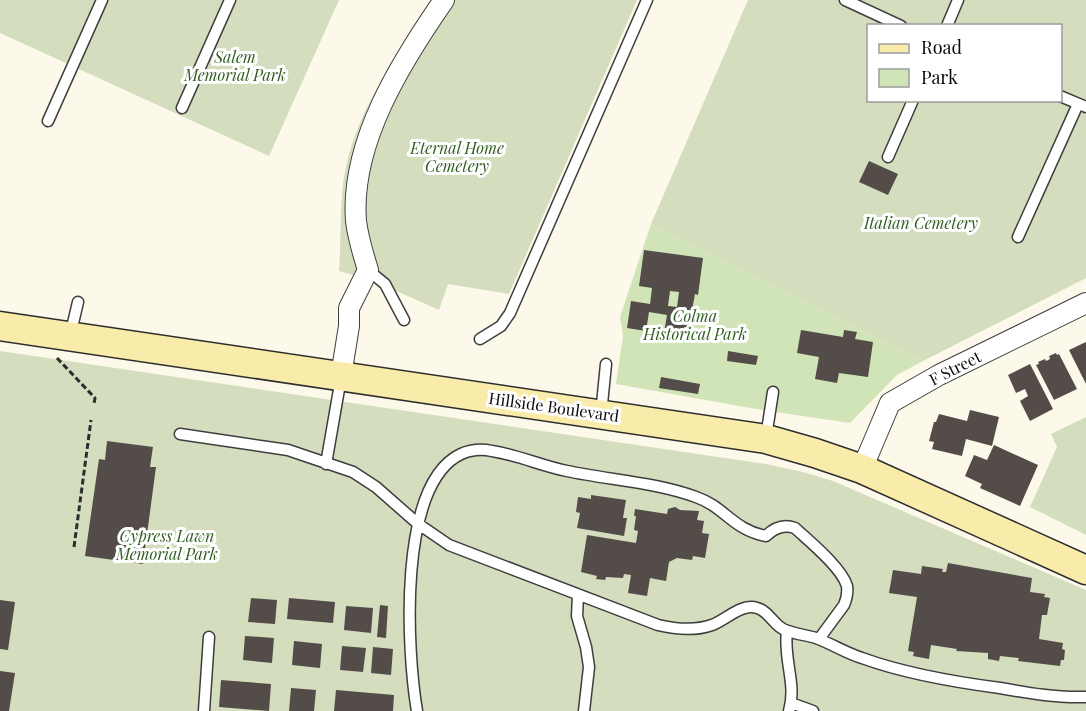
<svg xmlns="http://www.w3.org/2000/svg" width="1086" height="711" viewBox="0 0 1086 711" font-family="'Playfair Display',serif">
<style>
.green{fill:#d1e4b7}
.cemetery{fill:#d4ddbe;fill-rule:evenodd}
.building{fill:#534c48;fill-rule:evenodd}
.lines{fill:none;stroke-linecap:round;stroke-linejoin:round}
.lane-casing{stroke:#3e3e3e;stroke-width:13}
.street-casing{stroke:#3e3e3e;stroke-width:22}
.secondary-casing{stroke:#2d2d2d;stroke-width:31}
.path{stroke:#2d2d2d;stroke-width:3;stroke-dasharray:6 3;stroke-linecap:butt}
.lane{stroke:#fff;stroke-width:10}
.street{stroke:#fff;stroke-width:20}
.secondary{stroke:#f9ecaa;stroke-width:28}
.labels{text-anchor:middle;stroke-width:6;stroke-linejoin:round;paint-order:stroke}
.park-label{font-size:16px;font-style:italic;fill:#305d21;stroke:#fff}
.street-label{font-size:16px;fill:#0b0b0b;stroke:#fff}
</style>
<rect width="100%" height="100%" fill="#fdf9ea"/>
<path class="green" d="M651,224l272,137 -26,14 -47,48 -94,-14 -140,-25 7,-48 -3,-19z"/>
<path class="cemetery" d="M0,0h339l-70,156 -269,-123z
M436,0h201l-128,294 -61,-10 -9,26 -65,-29 -35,-10c2,-29 1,-59 4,-87 10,-73 53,-126 93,-184z
M748,0h338v278l-163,83 -272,-137zM868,26h192v74h-192z
M0,351l766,113 37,8 30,9 253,109v121h-1086z
M1086,417v118l-56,-28 27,-60 -6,-13z"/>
<path class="building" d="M869,161l29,13 -10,21 -29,-13z
M644,250l59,8 -5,37 -3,-1 -6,33h-5l-1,9 -19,-3 3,-18 -18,-3 -3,19 -19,-3 4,-27 19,3 2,-16 -13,-2zM670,291l9,1 -2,15 -9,-1z
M801,330l42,7 1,-7 13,2 -2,7 18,3 -5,35 -29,-4 -2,10 -22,-4 4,-22 -22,-4z
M1086,342v42l-17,-34z
M728,351l30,5 -2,9 -29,-4z
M1056,353l1,2 2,-1 18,35 -23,11 -18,-35 3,-1 -1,-2 7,-3 1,2 4,-2 -1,-3z
M1030,364l23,45 -23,12 -10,-20 8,-5 -3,-7 -9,4 -8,-18z
M661,377l39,7 -2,10 -39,-6z
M970,410l29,7 -7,29 -26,-7 -4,17 -30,-7 2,-7 -5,-1 5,-19h2l3,-8 28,7z
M107,441l46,6 -3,20h6l-13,97 -58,-8 14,-97 6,1z
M994,445l44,20 -18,41 -40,-18 2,-4 -17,-8 9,-21 13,5z
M591,495l35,5 -3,18h4l-3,18 -47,-8 3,-15 -4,-1 2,-15 13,2z
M675,507l5,3 19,1 -2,9 7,1 -2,12 7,1 -4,24 -12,-2 -1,4 -15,-2 -8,4 -3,19 -16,-3 -3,18 -19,-3 3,-18 -7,-1 -1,4 -17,-1 -1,3 -9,-1 1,-3 -16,-4 6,-37 49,8 2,-12 -4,-1 2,-14h-2l1,-7 32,5 1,-5z
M948,563l84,15 -2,14 15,2 -1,3 6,1 -3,17h-5l-3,24 24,4 -1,6 3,1 -1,10h-3l-1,6 -42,-5 1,-3 -19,-2 -1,5 -11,-2v-6l-32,-2 1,-2 -26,-4 -2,14 -16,-3 1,-4 -6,-1 9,-54 -28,-4 4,-23 28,4 1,-8 21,3 -1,3h4z
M251,598l26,2 -2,24 -27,-2z
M289,598l46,4 -2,21 -46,-4z
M0,600l15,2 -7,48 -8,-1z
M380,605l8,1 -2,32 -9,-1z
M346,606l27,2 -2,25 -27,-3z
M245,636l29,2 -2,25 -29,-3z
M294,641l28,3 -2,24 -28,-3z
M342,646l24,2 -3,24 -23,-2z
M373,647l20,2 -2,26 -20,-2z
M0,671l15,2 -6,38h-9z
M221,680l50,4 -2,27 -50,-4z
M291,688l25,2 -2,21h-25z
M336,690l58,5 -1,16h-59z"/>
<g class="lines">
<g class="lane-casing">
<path id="lane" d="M845,0l56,26
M947,26l11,-26
M1060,96l26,11
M182,108l48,-108
M48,121l54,-121
M888,157l25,-57
M1018,237l60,-133
M368,270l17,14 19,36
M70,336l8,-34
M480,339l21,-13 9,-13 137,-313
M601,414l5,-50
M180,434l108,16 65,22 23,15 41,36 32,22 209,80c17,4 37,6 54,0 14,-5 29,-22 45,-17 12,3 17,18 28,22 10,4 21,5 31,8 16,6 30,15 46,20 44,16 92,24 138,30 28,5 57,10 86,9
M766,437l7,-45
M326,464l15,-86
M578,595l-1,21 9,31 3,20 -5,44
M787,631c-4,28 10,53 2,80
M791,703l22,8
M204,711l5,-74
M417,711c-10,-59 -20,-227 44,-257 9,-4 21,-5 31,-3 26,4 50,15 75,20 42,9 88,11 129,26 29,10 37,33 70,39 9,-9 18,-12 29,-8 14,13 47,40 52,58 1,7 0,12 -3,19l-25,34"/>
</g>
<g class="street-casing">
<path id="street" d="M341,376l8,-50v-18l19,-38c-5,-16 -10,-32 -12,-49 -6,-78 45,-159 88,-221
M862,469l28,-66 49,-28 147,-72"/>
</g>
<g class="secondary-casing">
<path id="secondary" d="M0,326l766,113 49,14 47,16 224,101"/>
</g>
<path class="path" d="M57,358l38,40 -1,6
M74,547l17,-127"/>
<use href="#lane" class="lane"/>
<use href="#street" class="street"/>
<use href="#secondary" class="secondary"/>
</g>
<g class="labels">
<g class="park-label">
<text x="235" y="63">Salem<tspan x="235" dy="18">Memorial Park</tspan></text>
<text x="457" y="154">Eternal Home<tspan x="457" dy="18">Cemetery</tspan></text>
<text x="921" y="229">Italian Cemetery</text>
<text x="695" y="322">Colma<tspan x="695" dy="18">Historical Park</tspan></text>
<text x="167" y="542">Cypress Lawn<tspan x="167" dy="18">Memorial Park</tspan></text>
</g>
<g class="street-label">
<text transform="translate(955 368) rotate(-27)" y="6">F Street</text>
<text transform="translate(554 407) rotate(8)" y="6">Hillside Boulevard</text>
</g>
</g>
<rect x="867" y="24" width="195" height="78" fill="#ffffff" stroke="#9d9d9d" stroke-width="1.5"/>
<rect x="879" y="44" width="30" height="9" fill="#f9ecaa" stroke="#9d9d9d" stroke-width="1.5"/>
<text x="921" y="54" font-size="18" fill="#0b0b0b">Road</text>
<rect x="879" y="69" width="30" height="18" fill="#d1e4b7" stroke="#9d9d9d" stroke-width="1.5"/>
<text x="921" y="84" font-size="18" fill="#0b0b0b">Park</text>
</svg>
